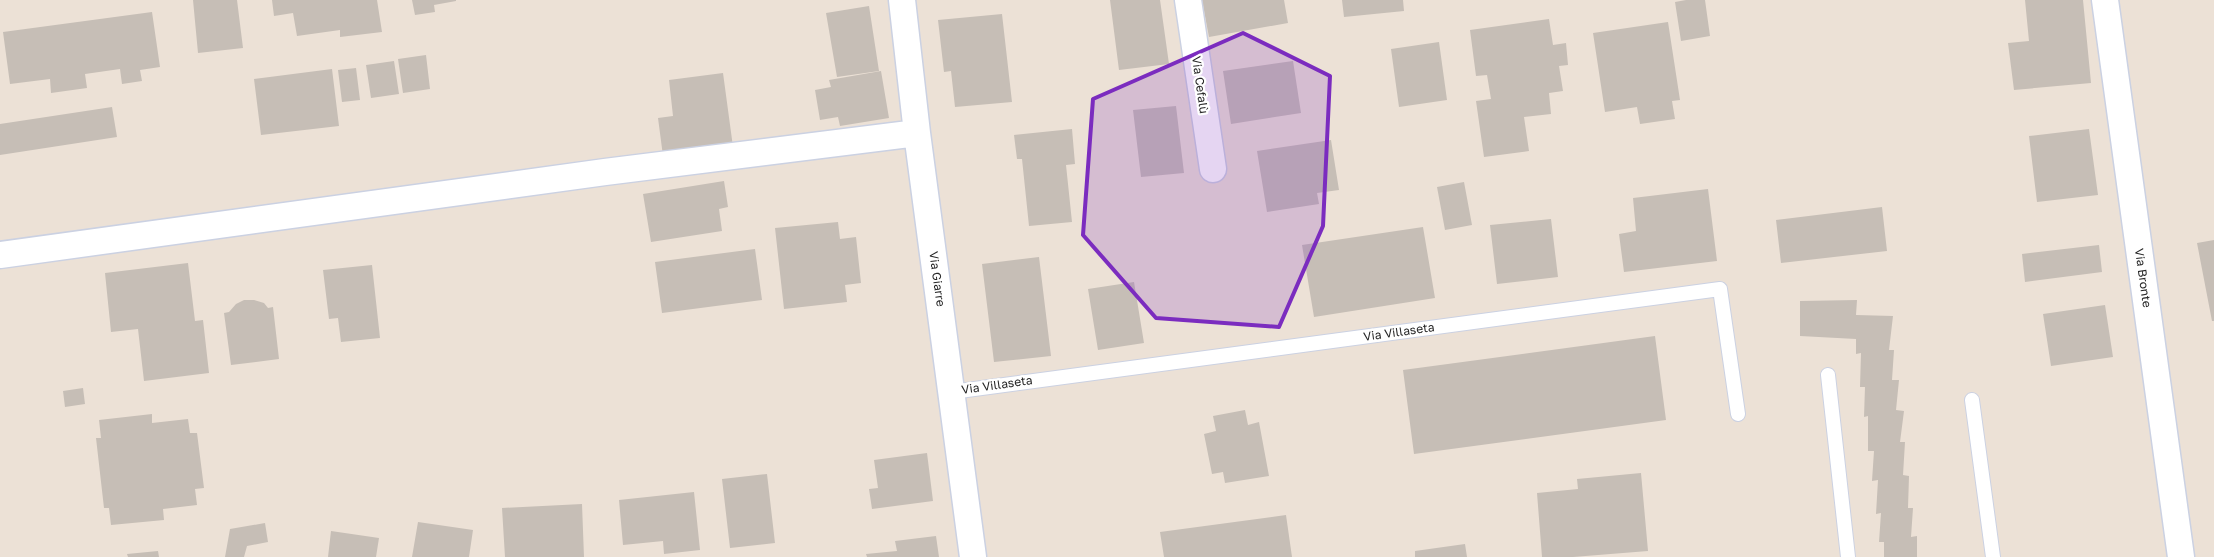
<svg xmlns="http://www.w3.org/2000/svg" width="2214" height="557" viewBox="0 0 2214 557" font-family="'Golos Text',sans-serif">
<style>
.building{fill:#c6beb6}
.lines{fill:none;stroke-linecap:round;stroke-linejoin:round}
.service-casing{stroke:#cbd1e2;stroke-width:16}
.minor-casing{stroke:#cbd1e2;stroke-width:29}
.service{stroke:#fff;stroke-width:14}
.minor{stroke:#fff;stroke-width:26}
.marked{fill:#7b2cbf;fill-opacity:0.2;stroke:#7b2cbf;stroke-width:4;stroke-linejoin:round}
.labels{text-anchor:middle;stroke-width:4.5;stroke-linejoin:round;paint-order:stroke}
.street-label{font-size:12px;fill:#272727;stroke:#fff}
</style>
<rect width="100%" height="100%" fill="#ece1d6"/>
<path class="building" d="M193,0h44l6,48 -45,5z
M272,0h105l5,32 -42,5v-7l-43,6 -4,-23 -19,3z
M412,0h44v1l-22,4 1,7 -20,3z
M1110,0h50l9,64 -50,6z
M1202,0h82l4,23 -79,14z
M1342,0h61l1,11 -60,6z
M1686,0h19l5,36 -29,5 -6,-39z
M2025,0h58l8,83 -77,7 -6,-47 21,-2z
M869,6l10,65 -42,6 -11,-64z
M152,12l8,55 -20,3 2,11 -20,3 -2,-15 -35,5 2,14 -36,5 -1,-14 -40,5 -7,-52z
M1002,14l10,88 -57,5 -4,-36 -7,1 -6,-52z
M1549,19l4,26 13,-2 2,22 -9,1 4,25 -14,2 2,21 -27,3 5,34 -45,6 -8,-56 15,-2 -4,-24 -11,1 -6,-46z
M1668,22l12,78 -8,1 3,18 -35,5 -3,-17 -32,5 -12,-79z
M1439,42l8,58 -48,7 -8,-58z
M426,55l4,34 -27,4 -5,-34z
M394,61l5,33 -28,4 -5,-33z
M1293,61l8,52 -70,11 -8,-53z
M356,68l4,32 -18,2 -4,-32z
M332,69l7,57 -78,9 -7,-56z
M881,71l8,47 -49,8 -2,-9 -18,3 -5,-30 16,-3 -2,-7z
M723,73l10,74 -70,9 -5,-38 15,-2 -4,-36z
M1176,106l8,67 -43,4 -8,-67z
M112,107l5,30 -117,18v-31z
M1072,129l3,35 -9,1 6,57 -43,4 -7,-67h-5l-3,-24z
M2089,129l9,66 -61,7 -8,-66z
M1331,140l8,50 -22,3 2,11 -52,8 -10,-61z
M724,181l4,26 -9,2 3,22 -71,11 -8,-48z
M1464,182l8,43 -27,5 -8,-43z
M1708,189l9,72 -93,11 -5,-38 17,-3 -3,-33z
M1882,207l5,44 -106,12 -5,-43z
M1551,219l7,58 -61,7 -7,-59z
M838,222l2,17 16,-2 5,46 -16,2 2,17 -63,7 -9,-81z
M1423,227l12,71 -121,19 -12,-72z
M2214,240v81h-2l-15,-78z
M2099,245l3,27 -77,10 -3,-28z
M755,249l7,51 -100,13 -7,-51z
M1039,257l12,99 -57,6 -12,-98z
M188,263l7,58 8,-1 6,53 -65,8 -6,-52 -27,3 -6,-59z
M372,265l8,73 -39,4 -3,-24 -9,1 -6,-49z
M1134,282l10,61 -46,7 -10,-61z
M244,300h10l10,3 4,5 5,-1 6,52 -48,6 -7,-52 5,-1 7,-8z
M1857,300l-1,15 37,1 -4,34h5l-2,30h7l-3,30 8,1 -4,31h5l-2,33 6,1 -1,32h5l-2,29 6,-1v21h-33v-15h-5l2,-29 -5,1 2,-34 -6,1 2,-30h-6v-35l-4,1 1,-30h-5l1,-34 -5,1v-15l-56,-3v-35z
M2105,305l8,52 -62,9 -8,-52z
M1655,336l11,84 -252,34 -11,-84z
M83,388l2,16 -20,3 -2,-16z
M1245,410l3,15 11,-3 10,54 -44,7 -2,-11 -11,2 -8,-40 12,-3 -3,-15z
M152,414v9l36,-4 2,14h7l7,55 -9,1 2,16 -34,4 1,11 -53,5 -2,-17h-5l-8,-70h5l-2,-18z
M927,453l6,48 -61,8 -3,-20 9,-1 -4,-28z
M1641,473l7,78 -75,6h-31l-5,-64 41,-4 -1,-10z
M767,474l8,69 -45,5 -8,-69z
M694,492l6,58 -36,4 -1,-13 -40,4 -4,-45z
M582,504l2,53h-79l-3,-49z
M1286,515l6,42h-128l-4,-25z
M418,522l55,8 -4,27h-57z
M265,523l3,19 -21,4 -3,11h-19l5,-28z
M331,531l48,7 -3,19h-48z
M936,536l3,21h-72l-1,-3 31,-3 -2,-10z
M1465,544l2,13h-52v-6z
M158,551l1,6h-31l-1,-3z"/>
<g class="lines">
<g class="service-casing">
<path id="service" d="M1828,375l20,182
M952,392l768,-103 18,125
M1972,400l21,157"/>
</g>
<g class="minor-casing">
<path id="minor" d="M902,0l15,133 56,424
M1188,0l25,169
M2105,0l76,557
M0,255l605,-83 312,-39"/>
</g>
<use href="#service" class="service"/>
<use href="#minor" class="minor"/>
</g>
<path class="marked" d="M1243,33l87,43 -7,150 -44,101 -123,-9 -73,-83 10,-136z"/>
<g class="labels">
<g class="street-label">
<text transform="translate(1200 85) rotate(82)" y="4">Via Cefalù</text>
<text transform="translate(2143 278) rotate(82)" y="4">Via Bronte</text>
<text transform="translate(937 279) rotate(82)" y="4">Via Giarre</text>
<text transform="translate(1399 332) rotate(-8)" y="4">Via Villaseta</text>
<text transform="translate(997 385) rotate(-8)" y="4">Via Villaseta</text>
</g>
</g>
</svg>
